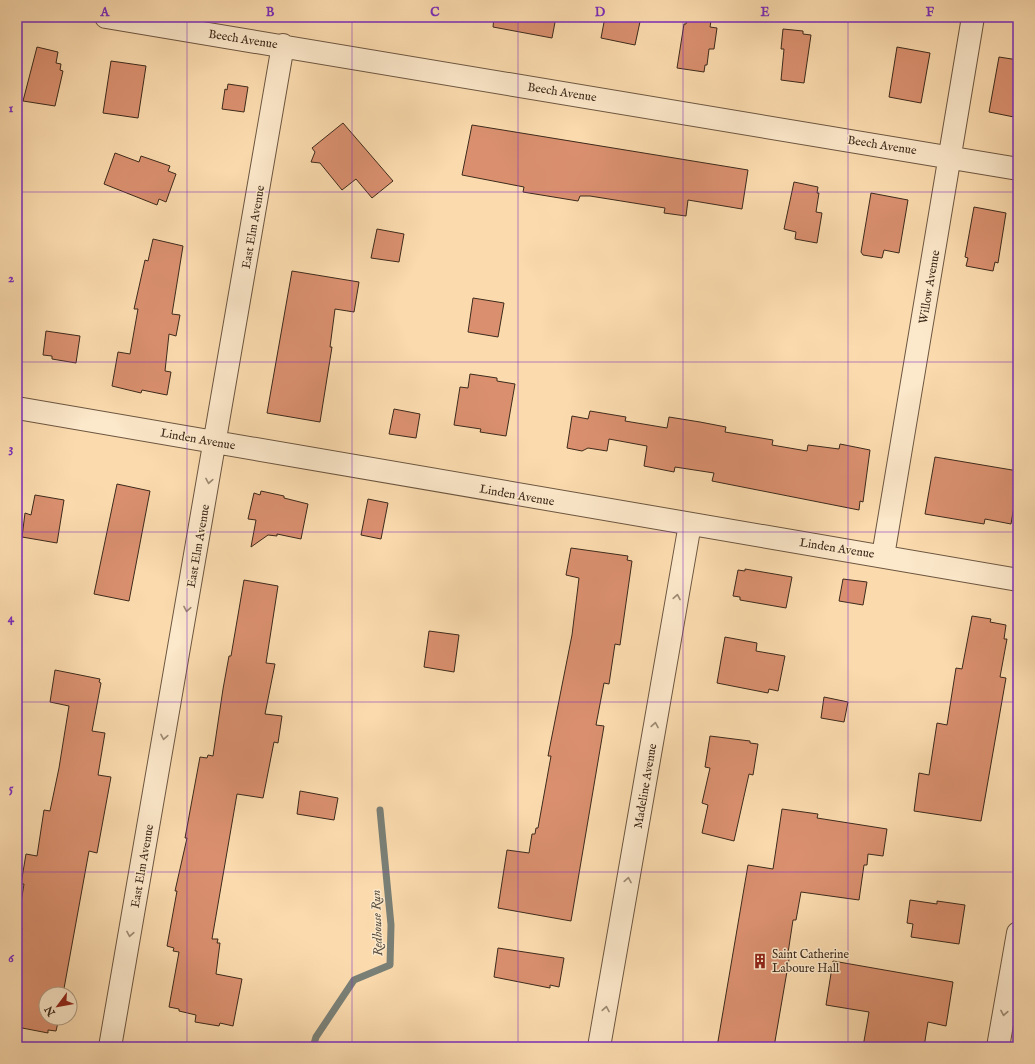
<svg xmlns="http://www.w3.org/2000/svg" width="1035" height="1064" viewBox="0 0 1035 1064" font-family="'IM FELL English',serif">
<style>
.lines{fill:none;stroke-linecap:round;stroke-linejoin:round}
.stream{stroke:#7a8077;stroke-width:7}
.building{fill:#da906f;stroke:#3d2a1b}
.street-casing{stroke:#6c5640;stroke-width:24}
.street{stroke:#fce8ca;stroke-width:22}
.oneway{stroke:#9c8972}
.grid{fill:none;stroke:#7b2cbf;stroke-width:1;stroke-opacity:0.55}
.labels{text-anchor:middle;stroke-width:3;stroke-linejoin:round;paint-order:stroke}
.street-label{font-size:12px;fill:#3d2a1b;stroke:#fce8ca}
.poi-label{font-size:12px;fill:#3d2a1b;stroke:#fce8ca;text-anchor:start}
.water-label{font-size:13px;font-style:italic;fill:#564e42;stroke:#fce8ca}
.neatline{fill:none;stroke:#7b2cbf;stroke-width:1.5}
.grid-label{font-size:13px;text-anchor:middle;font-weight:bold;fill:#7b2cbf}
</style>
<rect width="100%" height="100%" fill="#fbdbae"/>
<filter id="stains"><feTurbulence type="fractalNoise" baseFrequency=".005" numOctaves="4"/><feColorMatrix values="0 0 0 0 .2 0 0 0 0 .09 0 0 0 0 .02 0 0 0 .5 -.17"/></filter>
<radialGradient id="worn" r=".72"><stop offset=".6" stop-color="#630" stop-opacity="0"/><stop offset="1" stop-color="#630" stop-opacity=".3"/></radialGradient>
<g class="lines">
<path class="stream" d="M313,1047l3,-10 38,-57 36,-15 1,-40 -11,-115"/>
</g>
<path class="building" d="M494,17h62l-4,21 -59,-11z
M605,17h36l-6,28 -34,-7z
M687,17l24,4 -1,6 7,1 -3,21h-5l-2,16h-2l-1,7 -27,-4 7,-44h2z
M783,29l20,2v3l8,1 -7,48 -23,-3 3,-31h-3z
M37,47l21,5 -2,11 5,1 -1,6 3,1 -8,35 -32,-5z
M897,47l33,6 -9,50 -32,-6z
M999,57l19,3v36l-4,21 -25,-5z
M111,61l35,5 -8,52 -35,-5z
M228,84l20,3 -4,25 -22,-3 3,-20 2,1z
M343,123l50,58 -21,17 -16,-19 -14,11 -22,-27 -9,-1 4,-10 -3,-4z
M472,125l276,45 -6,39 -54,-9 -2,16 -22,-3 1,-5 -75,-12h-10l-2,5 -55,-9 1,-5 -62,-12z
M115,153l24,9 2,-6 29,10 -2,5 8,3 -10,28 -7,-3 -2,6 -53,-21z
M794,182l24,5 -1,6h2l-3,19 6,1 -5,30 -22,-4 1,-7 -12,-3z
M871,193l37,7 -9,53 -15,-3 -2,8 -19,-3 -2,-3z
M974,207l32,6 -8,50 -3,-1 -2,9 -27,-5 2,-8 -3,-1z
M377,229l27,5 -5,28 -28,-4z
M153,239l30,7 -11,68 8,1 -4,21 -7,-2 -4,37 6,1 -4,23 -25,-5 -1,3 -29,-7 6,-34 12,2 8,-45h-4l11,-49 3,1z
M292,271l67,11 -5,30 -19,-3 -5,38h2l-12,75 -53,-9z
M473,298l31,5 -6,34 -30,-5z
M46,331l34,5 -4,27 -24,-4v-3l-9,-1z
M470,374l27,4v3l18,3 -9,52 -26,-4 1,-3 -27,-4 6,-38 8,1z
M394,409l26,5 -4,24 -27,-4z
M590,411l36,6 -1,4 42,7 2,-11 31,5 26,5 -1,5 48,8 -1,5 35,6 1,-6 31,4 1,-5 30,6 -7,52 -3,-1 -1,9 -147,-29 2,-8 -39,-6 -1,5 -30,-6 3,-20 -38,-7 -2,12 -19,-3 -6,3 -15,-3 5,-32 16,3z
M935,457l83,14v12l-7,41 -26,-5 -1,5 -59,-10z
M117,484l33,7 -21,110 -35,-7z
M261,491l23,5v2l24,6 -7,35 -24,-5v2l-9,-1 -17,12 5,-27 -8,-1 6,-26 6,2z
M35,495l29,5 -7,43 -35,-6 3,-24 6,2z
M368,499l20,4 -7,36 -20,-4z
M571,548l57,8 -1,4 5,1 -12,84 -5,-1 -6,40 -5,-1 -8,42 8,1 -33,195 -73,-13 9,-58 22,3 3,-19h3l1,-6h2l13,-72h-3l24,-121 7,-57 -13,-3z
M745,569l47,8 -6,31 -46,-8v-3l-7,-1 5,-26 7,1z
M843,579l24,3 -4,23 -24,-4z
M244,580l34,6 -12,77 9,1 -10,50 17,2 -4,27 -4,-1 -11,56 -26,-4 -25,145h6l-1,4h3l-4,31 26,5 -9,47 -13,-3 -1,3 -24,-4 1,-7 -17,-4v-2l-10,-2 10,-55 -6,-1 1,-3 -7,-2 10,-55h-2l12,-53h-2l15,-81 7,1 1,-3 5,1 10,-67 6,-33h2z
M972,616l19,3 -1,3 16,3 -2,14h3l-7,38 6,1 -25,143 -67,-10 5,-38 10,2 8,-52 10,2 9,-57 6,1z
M429,631l30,4 -5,37 -30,-5z
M725,637l32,6 -1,8 29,5 -7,35 -9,-2 -1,4 -51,-10z
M55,670l45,9 -1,3 2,1 -9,48 13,2 -7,42 13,2 -14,76 -8,-2 -26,143h-17v24h13l-3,13 -8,-1v3l-31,-6v-71l5,-28 -5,-1 7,-43h-3l5,-30 11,2 7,-46 6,1 9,-43 10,-62 -19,-4z
M824,697l24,5 -4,20 -23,-4z
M710,736l40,5v2l8,1 -5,31 -4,-1 -15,67 -32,-8 6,-28 -6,-2 8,-35 -5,-1z
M300,791l38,7 -4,22 -37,-6z
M782,809l36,5 -1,4 70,11 -4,27 -15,-2 -1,11h-3l-5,35 -58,-8 -5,28h-3l-5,33 2,1 -16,93h-57l31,-182 25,4z
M910,900l27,4v-3l28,4 -6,39 -48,-7 2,-13 -6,-1z
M498,948l66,10 -5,29 -9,-2v3l-56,-11z
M833,961l120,21 -7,44 -18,-4 -4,25h-61l6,-35 -43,-7z"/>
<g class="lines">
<g class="street-casing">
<path id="street" d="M106,17l912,152
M17,408l1001,172
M883,556l90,-539
M110,1047l173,-1002
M599,1047l91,-523
M998,1047l20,-114"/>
</g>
<use href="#street" class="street"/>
</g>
<defs><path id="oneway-chevron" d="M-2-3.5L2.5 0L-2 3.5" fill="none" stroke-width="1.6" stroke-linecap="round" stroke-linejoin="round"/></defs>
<g class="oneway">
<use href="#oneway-chevron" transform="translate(209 481) rotate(100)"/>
<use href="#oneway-chevron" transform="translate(677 597) rotate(-80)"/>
<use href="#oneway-chevron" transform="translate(187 609) rotate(100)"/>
<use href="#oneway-chevron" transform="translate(655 725) rotate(-80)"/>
<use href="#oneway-chevron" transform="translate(164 737) rotate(100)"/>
<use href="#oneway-chevron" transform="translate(628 880) rotate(-80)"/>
<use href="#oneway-chevron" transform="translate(130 934) rotate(100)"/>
<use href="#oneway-chevron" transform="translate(606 1009) rotate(-80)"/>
<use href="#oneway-chevron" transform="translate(1004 1013) rotate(100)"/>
</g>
<path class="grid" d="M187,17v1030M352,17v1030M518,17v1030M683,17v1030M848,17v1030M17,192h1001M17,362h1001M17,532h1001M17,702h1001M17,872h1001"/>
<defs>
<g id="building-bare" transform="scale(1.2)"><path d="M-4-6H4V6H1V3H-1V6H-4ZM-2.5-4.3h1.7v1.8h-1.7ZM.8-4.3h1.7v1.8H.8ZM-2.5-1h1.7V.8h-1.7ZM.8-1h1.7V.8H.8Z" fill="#8f2418" stroke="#fce8ca" stroke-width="2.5" paint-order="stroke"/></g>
</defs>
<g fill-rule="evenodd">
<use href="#building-bare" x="760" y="961"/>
</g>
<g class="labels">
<g class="street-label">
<text transform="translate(243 39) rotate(9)" y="4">Beech Avenue</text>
<text transform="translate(562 92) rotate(9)" y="4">Beech Avenue</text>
<text transform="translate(882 145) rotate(9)" y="4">Beech Avenue</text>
<text transform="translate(253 227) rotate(-80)" y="4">East Elm Avenue</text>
<text transform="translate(929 287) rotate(-80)" y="4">Willow Avenue</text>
<text transform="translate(198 439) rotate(10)" y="4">Linden Avenue</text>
<text transform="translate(517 495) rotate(10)" y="4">Linden Avenue</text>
<text transform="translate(198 546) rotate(-80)" y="4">East Elm Avenue</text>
<text transform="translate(837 548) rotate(9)" y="4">Linden Avenue</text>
<text transform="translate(645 786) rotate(-80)" y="4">Madeline Avenue</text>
<text transform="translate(142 866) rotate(-80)" y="4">East Elm Avenue</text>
</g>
<g class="poi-label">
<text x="772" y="958">Saint Catherine<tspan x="772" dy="14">Laboure Hall</tspan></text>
</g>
<g class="water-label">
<text transform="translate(376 923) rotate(-92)" y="5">Redhouse Run</text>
</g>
</g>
<rect width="1035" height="1064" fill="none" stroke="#fbdbae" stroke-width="44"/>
<g transform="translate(58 1006) rotate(238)"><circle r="19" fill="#fce8ca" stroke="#b09c84"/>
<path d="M0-3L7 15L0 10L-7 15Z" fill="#8f2418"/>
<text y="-6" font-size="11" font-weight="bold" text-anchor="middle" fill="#3d2a1b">N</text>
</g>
<rect x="22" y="22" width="991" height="1020" class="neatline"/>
<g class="grid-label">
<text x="105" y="16">A</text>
<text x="270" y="16">B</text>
<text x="435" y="16">C</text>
<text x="600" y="16">D</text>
<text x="765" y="16">E</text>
<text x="930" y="16">F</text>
<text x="11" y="112">1</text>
<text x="11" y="282">2</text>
<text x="11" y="452">3</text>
<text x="11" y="622">4</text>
<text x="11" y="792">5</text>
<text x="11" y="962">6</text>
</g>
<rect width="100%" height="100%" filter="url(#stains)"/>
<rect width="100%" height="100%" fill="url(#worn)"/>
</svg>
